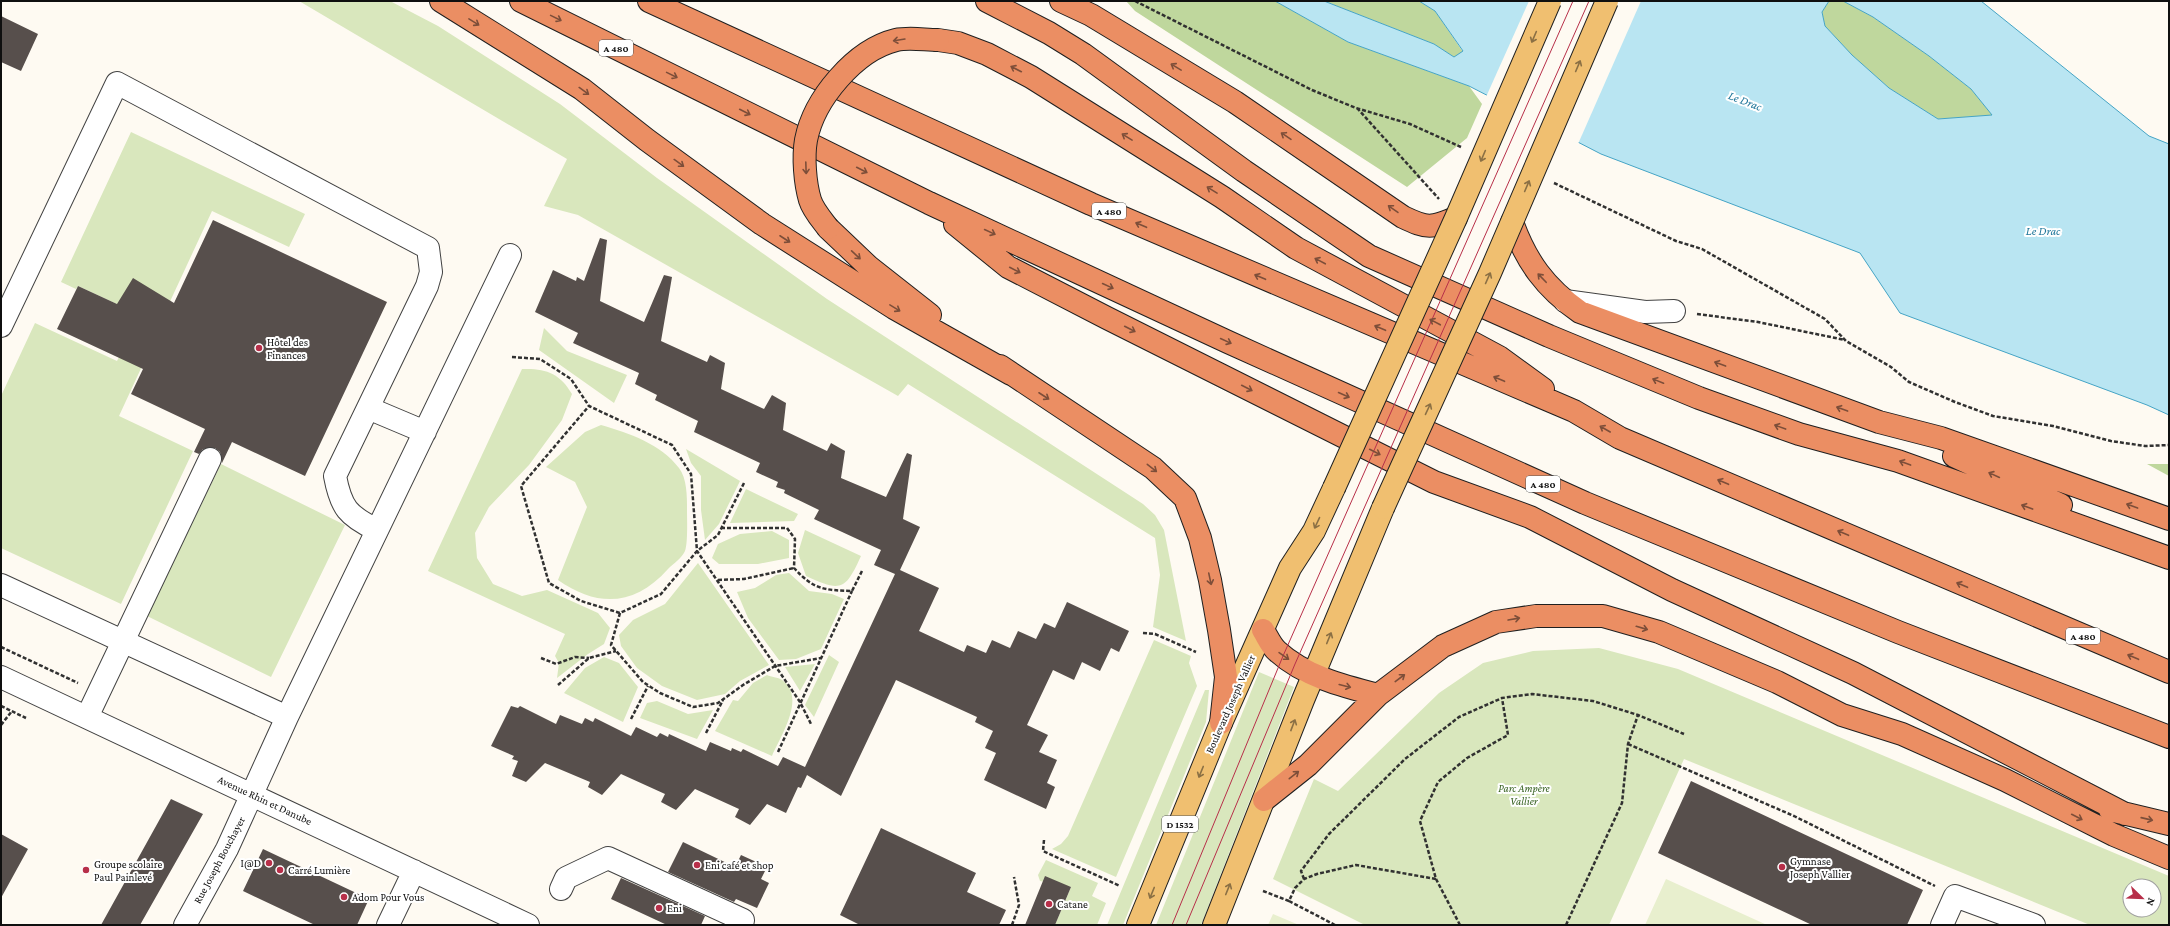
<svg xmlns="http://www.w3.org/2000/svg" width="2170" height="926" viewBox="0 0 2170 926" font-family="'Crimson Pro',serif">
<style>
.green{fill:#d9e7bd;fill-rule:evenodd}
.forest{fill:#bfd79d}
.pitch{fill:#e8efce}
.water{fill:#b9e5f2;stroke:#45a4c5}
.pier{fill:#fefaf2}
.building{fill:#574f4c}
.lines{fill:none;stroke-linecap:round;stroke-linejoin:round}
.minor-casing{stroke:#424242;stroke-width:24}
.major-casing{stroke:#202020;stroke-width:24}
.highway-casing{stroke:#202020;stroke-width:24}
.path{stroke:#313131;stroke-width:2.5;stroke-dasharray:4 2;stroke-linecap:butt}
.minor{stroke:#fff;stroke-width:22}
.major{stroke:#f0bf70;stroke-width:22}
.highway{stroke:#eb8e63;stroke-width:22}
.tram{stroke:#b72f49;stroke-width:1}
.major-bridge-casing{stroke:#202020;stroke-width:24;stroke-linecap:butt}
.highway-bridge-casing{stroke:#202020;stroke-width:24;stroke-linecap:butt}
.major-bridge{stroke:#f0bf70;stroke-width:22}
.highway-bridge{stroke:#eb8e63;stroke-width:22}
.oneway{stroke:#7d4e39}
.oneway2{stroke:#8b7044}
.poi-dot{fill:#b72f49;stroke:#fff;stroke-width:1.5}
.labels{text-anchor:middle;stroke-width:4;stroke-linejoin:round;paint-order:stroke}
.shield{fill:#fff;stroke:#575757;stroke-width:1}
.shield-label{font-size:10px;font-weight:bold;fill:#0f0f0f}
.poi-label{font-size:11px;fill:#0f0f0f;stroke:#fff;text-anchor:start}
.street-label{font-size:11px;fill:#0f0f0f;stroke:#fff}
.park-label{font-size:11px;font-style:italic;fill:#396323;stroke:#fff}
.water-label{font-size:12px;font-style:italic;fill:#1f769a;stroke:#fff}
</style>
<rect width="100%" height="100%" fill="#fefaf2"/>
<path class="green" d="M299,1h91l48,25 122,78 97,74 170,121 316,205 12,11 9,15 22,111 -33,-14 7,-52 -5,-37 -247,-154 -10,12 -320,-181 -34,-9 23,-47z
M131,132l174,82 -16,33 -77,-36 -58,125 -20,-24 -56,-26 -2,3 -15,-7z
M35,323l82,38 11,-22 22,10 -31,67 74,35 -72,153 -120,-56v-152z
M544,328l23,23 60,24 -13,28 -75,-53z
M522,369c23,-1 38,4 50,25l-10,26 -33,45 -40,42 -14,26 2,25 16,26 29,12 25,-6 51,23 12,15 -6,16 -16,10 -31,24 2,-15 -4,-7 10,-22 -137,-63z
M601,425c28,8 60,19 78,43 8,10 8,29 8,41 0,10 1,34 -2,42 -3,7 -12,13 -17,18 -33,37 -70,39 -110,11l29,-73 -12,-25 -29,-15 39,-35z
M686,449l54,32 -21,43 -14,16 -4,-30v-34l-10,-13z
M221,464l124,61 -74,152 -124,-61z
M746,489l52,25 -4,7 -64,2z
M805,530l56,26c-16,35 -20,36 -55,20l-8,-23z
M772,531l17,9v18l-31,6h-39l-7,-6 6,-14 22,-10z
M698,563l71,102 -29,16 -15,13 -28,6 -35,-14 -25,-18 -16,-22 -2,-11 14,-15 32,-16z
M789,573l20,18 23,3 12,5 -23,50 -25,10 -17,1 -31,-42 -11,-26 18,-4 21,-13z
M1154,640l37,16 -2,7 8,23 -81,191 -64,-28 9,-5 7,-8z
M1599,648l79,21 491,207v49h-79l-406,-166 -75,166h-244l-92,-46 41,-100 24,12 101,-98 44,-30 50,-12zM2130,886h24v24h-24z
M829,655l10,7 -25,55 -9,-12z
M604,657l15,6 19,24 -15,35 -59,-29 21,-25z
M815,664l-15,27 -15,-24z
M1259,672l35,15 -93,238h-45z
M767,675c4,2 11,2 15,5 25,17 -2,57 -10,76l-57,-25 18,-31 5,1 15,-18z
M1205,690h4l-3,32 -83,203h-16z
M657,701l31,13 25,-4 -16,29 -57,-21 7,-15z
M1046,860l52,23 -6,13 14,7 -9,22h-42l16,-38 -31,-6 -2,-6z"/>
<path class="forest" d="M1126,1h149l73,41 121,44 13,18 -15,34 -60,49 -272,-176z
M1324,1h95l16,10 28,41 -9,5 -20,-13z
M1829,1h14l30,16 56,39 42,33 22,27 -55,3 -49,-31 -37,-33 -27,-29 -3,-14z
M2147,464h22v12z"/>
<path class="pitch" d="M1666,879l101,46h-122z
M1273,914l26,11h-31z"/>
<path class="water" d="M1275,1h49l110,43 20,13 9,-6 -28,-40 -16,-10h410l-7,11 3,14 27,29 37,33 49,31 54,-4 -21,-26 -42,-33 -56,-39 -30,-16h138l168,135 20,8v271l-22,-10 -247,-92 -40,-60 -259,-99 -132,-68 -121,-44z"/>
<path class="pier" d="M1529,1h112l-63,143 -92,-47z"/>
<path class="building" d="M1,16l37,18 -17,37 -20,-9z
M213,220l174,82 -82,174 -73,-34 -10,21 -2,-11 -5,-4 -12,1 -4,5 -5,-2 11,-23 -74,-35 12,-25 -86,-40 21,-43 39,18 16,-26 41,25z
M600,238l7,2 -7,61 44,21 20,-47 8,2 -11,64 46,21 3,-7 15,8 -4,26 43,20 8,-14 14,8 -3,27 44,21 4,-8 14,8 -4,27 45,19 21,-44 5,2 -9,64 17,8 -20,43 39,18 -20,43 45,21 3,-7 19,8 6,-13 18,8 8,-17 18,8 8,-16 11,5 12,-26 62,29 -10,21 -8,-4 -11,23 -18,-9 -8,18 -21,-10 -26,55 21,10 -9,17 18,8 -10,23 8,4 -9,22 -62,-29 12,-27 -11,-5 8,-17 -18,-9 2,-5 -81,-37 -55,116 -34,-21 -6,13 -3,-1 -12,26 -19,-9 -17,21 -15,-8 4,-8 -44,-20 -19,21 -15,-8 4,-8 -44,-20 -19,21 -14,-8 2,-5 -45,-19 -19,19 -14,-6 6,-15 -6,-2 2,-3 -23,-10 20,-40 7,2 2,-2 36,18 4,-9 22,9 3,-6 8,4 2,-4 36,18 5,-9 21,10 3,-4 8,4 1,-3 37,17 4,-9 21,9 1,-3 9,4 2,-3 35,17 5,-9 22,10 90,-193 -21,-9 7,-15 -67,-31 5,-9 -35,-17 1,-3 -9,-3 2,-5 -22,-10 4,-9 -66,-31 4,-11 -43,-21 2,-5 -22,-11 4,-11 -66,-30 5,-10 -43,-21 18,-42 23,11 1,-4 7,4z
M1691,781l232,109 -16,35h-95l-154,-72z
M171,799l32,15 -63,111h-39z
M881,828l95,45 -9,19 39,18 -7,15h-139l-20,-10z
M1,834l27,15 -27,49z
M683,842l52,25 6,-12 26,12 -6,12 8,4 -12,25 -21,-9 -2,3 -66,-30z
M263,849l106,50 -12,26h-42l-72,-34z
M1045,876l26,11 -16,38h-30z
M621,878l84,38 -4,9h-34l-56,-26z"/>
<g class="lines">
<g class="minor-casing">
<path id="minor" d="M1565,301l80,11 29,-1
M1,326l116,-243 311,165 3,24 -4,14 -92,190c6,32 13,40 42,54
M368,408l57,24
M1,585l286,132
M1,677l527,248
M87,717l123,-258
M561,889l5,-11 42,-20 135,62 -1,5
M185,925l42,-76 60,-132 223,-462
M388,925l26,-54
M1942,925l13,-29 79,29"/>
</g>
<g class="major-casing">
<path id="major" d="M1138,925l83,-202 69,-155 24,-37 20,-43
M1214,925l89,-225 80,-192"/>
</g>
<g class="highway-casing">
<path id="highway" d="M441,1l141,88 65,51 115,84 132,84 117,66
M521,1l408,202 299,139 357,161 313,129 271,105
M649,1l442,203 483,207 46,27 549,234
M987,1l62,32 34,21 161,117 125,85 180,80 150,62 100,36 99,27 271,97
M1061,1l30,14 144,87 168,115c25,12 28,11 53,1
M938,40l20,3 29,11 44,23 191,120 74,51 203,109 44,32
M1512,222c14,39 33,66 68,90l299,110 62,16 228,81
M955,224l53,43 99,51 327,164 96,35 142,73 181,83 272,141
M828,228l41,39 61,48
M1000,366l153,102 32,30 15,40 10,42 9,50 7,47 -5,46
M1954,456l107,49
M1263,630c4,6 8,16 14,21 27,25 66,35 101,44
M1264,800l44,-35 70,-70 65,-49 53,-24 40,-6h67l56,16 118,50 65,33 60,19 103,46 109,55 55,23
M2110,810l59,14"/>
</g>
<path class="path" d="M1135,1l177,89 44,18 54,16 51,23
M1357,108l82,91
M1554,183l122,58 26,8 123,70 21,22 45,26 18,15 46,20 38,14 60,10 58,15 34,5 24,-1
M1697,314l61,8 87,18
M512,357l28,2 31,20 18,27
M744,483l-26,52 -21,16 -36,43 -41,19 -39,-12 -32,-18 -28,-97 68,-80 83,39 19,29 6,77 103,151 11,22
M721,528h66l8,11 -1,29c20,22 30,22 58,23l10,-20
M718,580l26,-1 50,-11
M620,613l-9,32 32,37 17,11 33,14 25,-4 25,-18 32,-19 46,-8
M1143,633l12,1 41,18
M1,647l77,36
M541,658l15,6 19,-7 14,1
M558,685l31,-27 27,-7
M1,706l25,12
M631,719l17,-33
M1,725l11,-14
M706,733l17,-33
M1628,744l166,72 141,70
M778,752l74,-161
M1044,840l-1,11 77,35
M1304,879l-3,-8 28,-37 76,-75 54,-42 43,-19 30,-4 61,7 45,14 46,19
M1263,891l26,10 6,-13 9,-9 13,-5 39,-9 80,14
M1289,901l46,24
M1012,925l7,-20 -5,-28
M1460,925l-24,-46 -16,-58 18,-39 29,-24 41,-23 -6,-37
M1566,925l56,-122 6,-59 10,-29"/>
<use href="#minor" class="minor"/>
<use href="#major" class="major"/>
<use href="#highway" class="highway"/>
<path class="tram" d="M1172,925l111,-269 290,-655
M1186,925l109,-261 294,-663"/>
<g class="major-bridge-casing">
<path id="major-bridge" d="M1334,488l122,-270 94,-217
M1383,508l107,-235 117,-272"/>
</g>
<g class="highway-bridge-casing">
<path id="highway-bridge" d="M828,228c-6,-8 -15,-18 -18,-28 -5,-17 -7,-43 -4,-60 8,-41 49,-90 90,-100 13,-3 29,0 42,0"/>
</g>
<use href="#major-bridge" class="major-bridge"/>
<use href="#highway-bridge" class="highway-bridge"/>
</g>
<defs><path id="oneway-shaft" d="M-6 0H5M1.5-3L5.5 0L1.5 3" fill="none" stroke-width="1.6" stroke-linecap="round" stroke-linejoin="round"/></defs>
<g class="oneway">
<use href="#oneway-shaft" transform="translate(556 18) rotate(26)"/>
<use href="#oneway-shaft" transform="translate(474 22) rotate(32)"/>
<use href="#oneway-shaft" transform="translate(899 40) rotate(171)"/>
<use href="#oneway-shaft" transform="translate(1176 67) rotate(-149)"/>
<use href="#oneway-shaft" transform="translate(1016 69) rotate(-153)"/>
<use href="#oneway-shaft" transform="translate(672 75) rotate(26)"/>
<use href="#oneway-shaft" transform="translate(584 91) rotate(36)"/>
<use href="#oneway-shaft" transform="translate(745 112) rotate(27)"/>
<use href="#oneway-shaft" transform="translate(1286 136) rotate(-146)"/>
<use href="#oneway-shaft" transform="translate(1127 137) rotate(-148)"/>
<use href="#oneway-shaft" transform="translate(679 163) rotate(36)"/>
<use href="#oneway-shaft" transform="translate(806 168) rotate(88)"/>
<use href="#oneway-shaft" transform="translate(862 170) rotate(27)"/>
<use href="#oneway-shaft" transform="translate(1212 190) rotate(-148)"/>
<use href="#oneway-shaft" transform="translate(1393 209) rotate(-145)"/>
<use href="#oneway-shaft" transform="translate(1141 225) rotate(-157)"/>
<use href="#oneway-shaft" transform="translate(990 232) rotate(25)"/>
<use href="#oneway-shaft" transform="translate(785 239) rotate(33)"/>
<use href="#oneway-shaft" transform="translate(856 255) rotate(43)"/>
<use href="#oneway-shaft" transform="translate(1320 261) rotate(-152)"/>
<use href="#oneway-shaft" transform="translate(1015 270) rotate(27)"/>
<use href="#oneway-shaft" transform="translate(1260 277) rotate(-157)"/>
<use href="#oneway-shaft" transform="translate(1542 278) rotate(-134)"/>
<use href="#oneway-shaft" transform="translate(1108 286) rotate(25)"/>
<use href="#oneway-shaft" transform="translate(895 308) rotate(31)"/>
<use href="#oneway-shaft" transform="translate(1435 322) rotate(-152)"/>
<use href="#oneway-shaft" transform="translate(1380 328) rotate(-157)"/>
<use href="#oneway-shaft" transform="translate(1130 329) rotate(27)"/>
<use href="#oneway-shaft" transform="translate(1226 341) rotate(25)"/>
<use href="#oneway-shaft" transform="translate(1720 364) rotate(-160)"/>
<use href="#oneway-shaft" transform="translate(1499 379) rotate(-157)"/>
<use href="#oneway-shaft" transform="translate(1658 381) rotate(-158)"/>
<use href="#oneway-shaft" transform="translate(1247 388) rotate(27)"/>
<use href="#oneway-shaft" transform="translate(1344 395) rotate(24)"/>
<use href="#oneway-shaft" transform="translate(1044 396) rotate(33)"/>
<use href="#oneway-shaft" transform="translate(1842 409) rotate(-160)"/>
<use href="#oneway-shaft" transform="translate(1780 427) rotate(-160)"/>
<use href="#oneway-shaft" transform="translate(1605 429) rotate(-150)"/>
<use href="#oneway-shaft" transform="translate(1375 452) rotate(27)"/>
<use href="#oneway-shaft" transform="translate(1905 463) rotate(-160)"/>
<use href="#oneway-shaft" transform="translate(1152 468) rotate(38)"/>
<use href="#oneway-shaft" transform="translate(1994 475) rotate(-155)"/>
<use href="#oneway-shaft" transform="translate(1723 482) rotate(-157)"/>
<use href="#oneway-shaft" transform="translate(2132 506) rotate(-160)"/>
<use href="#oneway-shaft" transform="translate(2027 507) rotate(-160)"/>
<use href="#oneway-shaft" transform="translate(1843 533) rotate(-157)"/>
<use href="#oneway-shaft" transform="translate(1210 579) rotate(78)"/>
<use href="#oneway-shaft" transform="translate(1962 585) rotate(-157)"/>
<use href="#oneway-shaft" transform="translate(1514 619) rotate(-10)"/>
<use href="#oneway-shaft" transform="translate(1642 628) rotate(16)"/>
<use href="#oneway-shaft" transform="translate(1284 656) rotate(35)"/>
<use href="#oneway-shaft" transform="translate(2133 657) rotate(-157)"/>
<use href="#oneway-shaft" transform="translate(1400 678) rotate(-37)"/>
<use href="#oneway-shaft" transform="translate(1345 686) rotate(14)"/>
<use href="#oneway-shaft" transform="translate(1294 775) rotate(-38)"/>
<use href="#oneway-shaft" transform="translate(2077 817) rotate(27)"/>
<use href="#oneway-shaft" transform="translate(2147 819) rotate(13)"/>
</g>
<g class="oneway2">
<use href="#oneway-shaft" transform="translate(1534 37) rotate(113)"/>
<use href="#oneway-shaft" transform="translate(1578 66) rotate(-67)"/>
<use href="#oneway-shaft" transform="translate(1483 156) rotate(113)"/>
<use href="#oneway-shaft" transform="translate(1527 186) rotate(-67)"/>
<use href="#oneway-shaft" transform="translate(1488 278) rotate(-66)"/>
<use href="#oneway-shaft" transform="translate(1428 409) rotate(-65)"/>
<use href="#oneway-shaft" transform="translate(1317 523) rotate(115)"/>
<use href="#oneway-shaft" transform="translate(1329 638) rotate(-68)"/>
<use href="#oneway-shaft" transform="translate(1293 725) rotate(-69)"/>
<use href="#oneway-shaft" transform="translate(1201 772) rotate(112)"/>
<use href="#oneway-shaft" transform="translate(1228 889) rotate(-68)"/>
<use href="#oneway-shaft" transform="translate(1152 893) rotate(112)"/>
</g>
<g class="poi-dot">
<circle cx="259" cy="348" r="4"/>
<circle cx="269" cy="863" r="4"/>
<circle cx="697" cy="865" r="4"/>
<circle cx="1782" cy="867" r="4"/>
<circle cx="86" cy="870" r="4"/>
<circle cx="280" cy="870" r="4"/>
<circle cx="344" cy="897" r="4"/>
<circle cx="1049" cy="904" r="4"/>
<circle cx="659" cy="908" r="4"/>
</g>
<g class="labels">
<g class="shield">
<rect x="599" y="40" width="34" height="16" rx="3"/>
<rect x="1092" y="203" width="34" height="16" rx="3"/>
<rect x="1526" y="476" width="34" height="16" rx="3"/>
<rect x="2066" y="628" width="34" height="16" rx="3"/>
<rect x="1162" y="816" width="36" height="16" rx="3"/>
</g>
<g class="shield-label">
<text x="616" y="52">A 480</text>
<text x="1109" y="215">A 480</text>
<text x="1543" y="488">A 480</text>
<text x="2083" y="640">A 480</text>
<text x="1180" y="828">D 1532</text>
</g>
<g class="poi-label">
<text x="267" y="346">Hôtel des<tspan x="267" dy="13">Finances</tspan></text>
<text x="1790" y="865">Gymnase<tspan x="1790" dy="13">Joseph Vallier</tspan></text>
<text x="261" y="867" text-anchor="end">I@D</text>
<text x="94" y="868">Groupe scolaire<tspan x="94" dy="13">Paul Painlevé</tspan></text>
<text x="705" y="869">Eni café et shop</text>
<text x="288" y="874">Carré Lumière</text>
<text x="352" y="901">Adom Pour Vous</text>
<text x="1057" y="908">Catane</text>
<text x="667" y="912">Eni</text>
</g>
<g class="street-label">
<text transform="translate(1230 704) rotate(-66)" y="4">Boulevard Joseph Vallier</text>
<text transform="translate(265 800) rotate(25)" y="4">Avenue Rhin et Danube</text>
<text transform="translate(219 860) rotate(-62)" y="4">Rue Joseph Bouchayer</text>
</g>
<g class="park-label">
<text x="1524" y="792">Parc Ampère<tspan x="1524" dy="13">Vallier</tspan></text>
</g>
<g class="water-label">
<text transform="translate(1745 101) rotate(21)" y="4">Le Drac</text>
<text x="2043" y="235">Le Drac</text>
</g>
</g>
<rect width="2170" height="926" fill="none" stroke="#0f0f0f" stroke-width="4"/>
<g transform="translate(2142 898) rotate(113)"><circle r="19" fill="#ffffff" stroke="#9f9f9f"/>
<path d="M0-3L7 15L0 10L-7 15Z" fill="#b72f49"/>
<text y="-6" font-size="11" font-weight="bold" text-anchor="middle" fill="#0f0f0f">N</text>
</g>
</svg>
